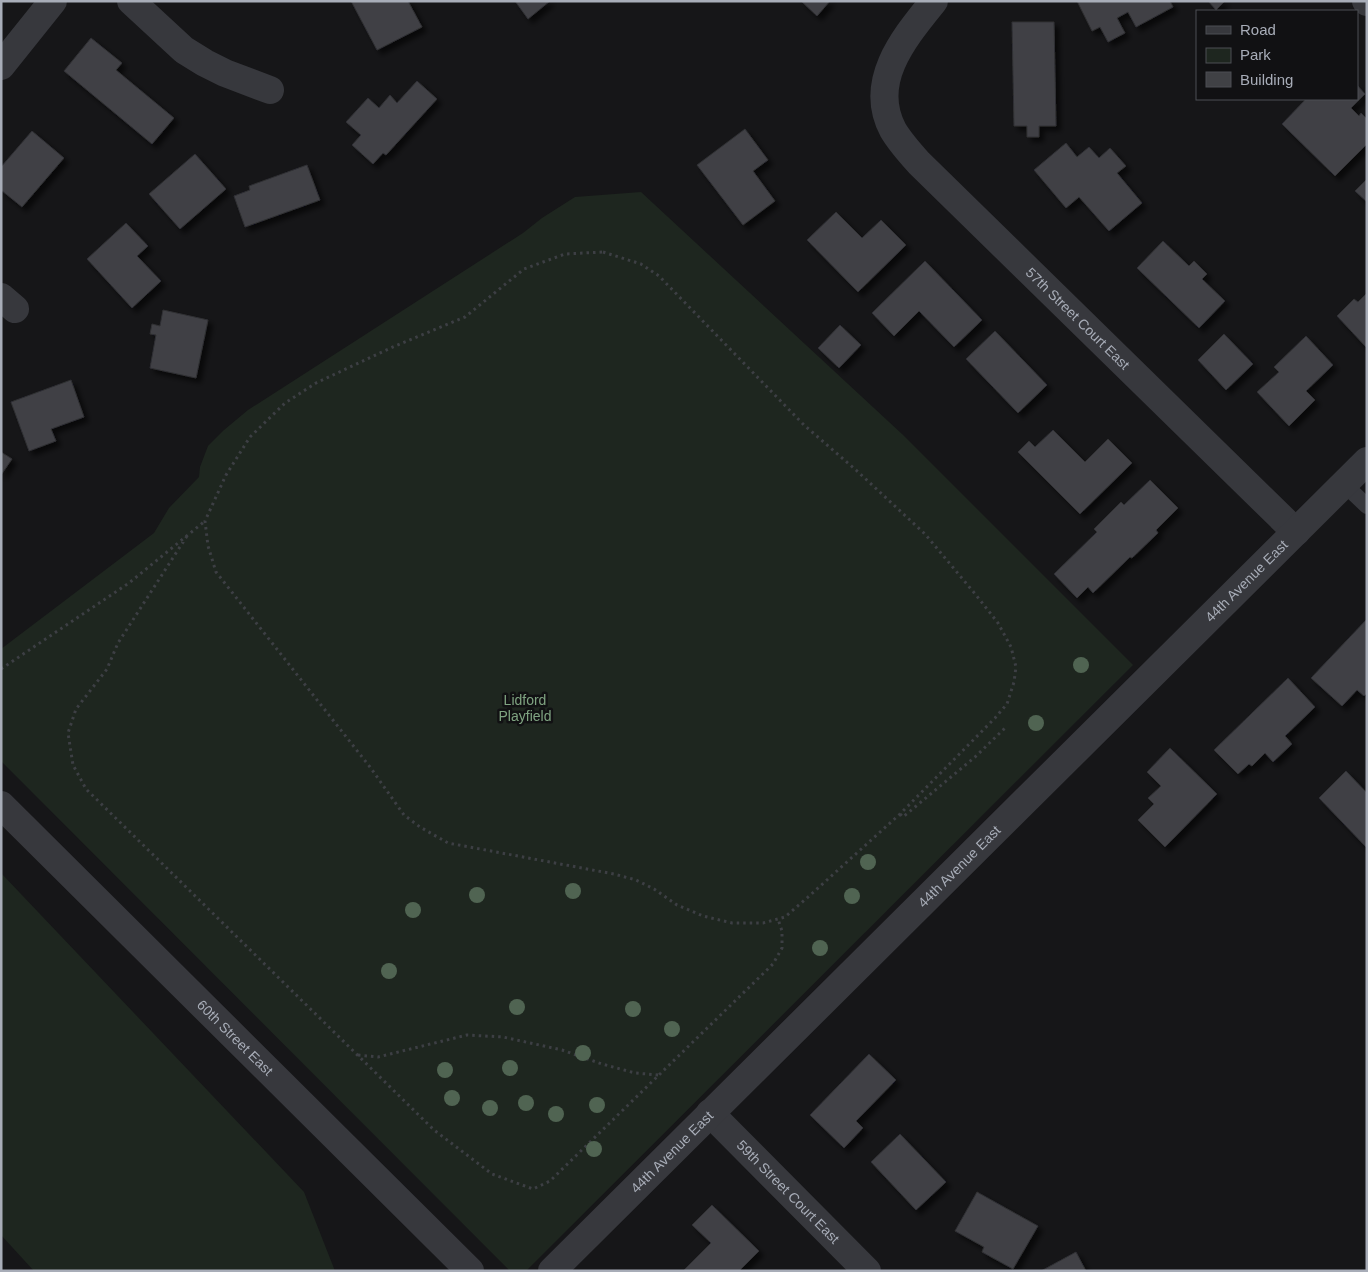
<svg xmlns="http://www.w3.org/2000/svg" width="1368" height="1272" viewBox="0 0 1368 1272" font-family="Helvetica,sans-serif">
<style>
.green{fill:#1e261f}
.building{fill:#404145;stroke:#303034;filter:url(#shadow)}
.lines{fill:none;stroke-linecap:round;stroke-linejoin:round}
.path{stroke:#3d3f44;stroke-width:3;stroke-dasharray:2.5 4;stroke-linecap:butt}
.service{stroke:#37383d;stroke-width:16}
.minor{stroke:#37383d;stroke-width:28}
.tertiary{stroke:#37383d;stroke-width:28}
.tree{fill:#506452}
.labels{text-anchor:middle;stroke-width:5;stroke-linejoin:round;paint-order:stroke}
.street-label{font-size:14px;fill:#a8adb8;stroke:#111113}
.park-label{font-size:14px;fill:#7fa381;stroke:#111113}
</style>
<defs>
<filter id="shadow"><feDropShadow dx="4.5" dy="4.5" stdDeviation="2.5" flood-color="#0009"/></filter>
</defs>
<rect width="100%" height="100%" fill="#161618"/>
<path class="green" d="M641,192l261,242 231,231 -607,606h-16l-509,-510v-112l153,-116 15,-25 30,-31 1,-10 8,-21 16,-16 24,-20 275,-177 19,-15 33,-21z
M1,873l303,319 31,79h-301l-33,-36z"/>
<path class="building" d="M351,1h57l14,26 -45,23z
M515,1h35l-22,18z
M801,1h29l-13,15z
M1077,1h93l3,6 -37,20 -8,-15 -11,6 8,15 -17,9 -8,-15 -8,4z
M1208,1h17l-9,9z
M1012,22h42l2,104h-17v11h-12v-11h-13z
M91,38l31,25 -6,7 58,48 -22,26 -88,-73z
M417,81l20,18 -51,56 -3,-2 -10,11 -21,-19 9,-10 -15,-13 22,-24 11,10 11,-13 7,8z
M1357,85l8,9 -14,14 8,8 2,-3 6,6v25l-32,32 -53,-52 24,-25h51z
M745,129l23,31 -15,11 22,30 -32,24 -46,-60z
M32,131l32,27 -42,49 -21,-17v-23z
M1066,143l11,14 12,-10 10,11 11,-10 16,18 -9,7 25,30 -33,28 -30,-34 -13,11 -32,-38z
M195,154l31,35 -46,40 -31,-35z
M307,165l13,35 -75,27 -11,-31 16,-6 -1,-4z
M1367,179v23l-12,-11z
M836,212l26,26 19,-18 25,25 -48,47 -51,-52z
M126,223l22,23 -11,10 24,25 -29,27 -45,-49z
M1163,241l26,25 5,-5 13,13 -5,5 23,22 -26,27 -62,-60z
M925,261l57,59 -28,27 -35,-36 -25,25 -22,-23z
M1367,293v54h-1l-29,-31 17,-17 4,3z
M163,310l45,10 -12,58 -46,-10 6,-33 -6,-1 2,-10 8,2z
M840,325l21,20 -22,23 -21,-20z
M995,331l52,54 -29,28 -52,-54z
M1224,334l29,30 -27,26 -28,-30z
M1306,336l27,29 -27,26 9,9 -26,26 -32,-34 22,-20 -5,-5z
M71,380l13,37 -33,12 5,12 -27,10 -18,-49z
M1053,430l32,32 23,-23 24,24 -52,51 -62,-62 11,-11 6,6z
M1,452l11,7 -11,16z
M1150,480l28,28 -22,22 2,3 -26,25 -2,-1 -37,36 -5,-6 -11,11 -23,-24 43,-42 -3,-3 27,-27 3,3z
M1367,619v74l-3,3 -7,-6 -15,16 -31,-28z
M1288,678l27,29 -30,29 7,8 -19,18 -8,-9 -13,13 -3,-2 -11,10 -24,-24z
M1170,748l47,46 -52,53 -27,-27 16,-16 -6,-6 13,-12 -14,-14z
M1346,771l21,22v55l-48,-50z
M869,1054l27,26 -40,41 7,7 -19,20 -34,-33z
M900,1134l46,48 -30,28 -45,-48z
M977,1192l61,34 -25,43 -31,-17 2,-5 -29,-16z
M712,1205l47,46 -20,20h-56l28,-28 -19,-18z
M1076,1252l10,19h-45z"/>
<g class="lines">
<path class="path" d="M603,252l38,12 18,12 145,149 52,45 69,64 51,61 22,28 13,24 5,20 -2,15 -7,22 -12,14 -95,96 -93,84 -22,19 -22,6h-31l-29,-7 -26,-11 -23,-16 -18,-9 -22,-6 -166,-31 -28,-16 -16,-12 -34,-48 -154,-195 -8,-26 -3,-25 21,-46 24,-38 35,-34 31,-20 79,-37 70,-29 59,-48 41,-15z
M187,536l-69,107 -11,26 -31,40 -8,24 5,32 13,24 348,341 58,44 41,15 17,-8 223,-217 9,-16v-17l-4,-12
M1,669l128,-86 76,-62
M900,814l3,3 72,-60 30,-29
M358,1055l20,2 89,-22 36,2 59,13 40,14 33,9 24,2"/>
<path class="service" d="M1344,484l23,22"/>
<g class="minor">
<path d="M131,1l53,49 21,13 20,10 45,17"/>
<path id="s1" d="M934,1c-29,36 -67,80 -41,129 7,12 17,23 26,33l377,369"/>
<path d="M1366,1l1,1"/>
<path d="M1,66l52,-65"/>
<path d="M1,297l14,12"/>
<path id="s2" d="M1,805l469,466"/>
<path id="s3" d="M710,1113l157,158"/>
</g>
<path class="tertiary" id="s4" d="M552,1271l815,-810"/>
</g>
<g class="tree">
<circle cx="1081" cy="665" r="8"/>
<circle cx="1036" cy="723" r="8"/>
<circle cx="868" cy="862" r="8"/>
<circle cx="573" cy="891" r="8"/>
<circle cx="477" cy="895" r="8"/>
<circle cx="852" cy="896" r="8"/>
<circle cx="413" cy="910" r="8"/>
<circle cx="820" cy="948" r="8"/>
<circle cx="389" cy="971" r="8"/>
<circle cx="517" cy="1007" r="8"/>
<circle cx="633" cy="1009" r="8"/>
<circle cx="672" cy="1029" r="8"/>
<circle cx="583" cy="1053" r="8"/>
<circle cx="510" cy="1068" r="8"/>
<circle cx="445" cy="1070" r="8"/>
<circle cx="452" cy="1098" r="8"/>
<circle cx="526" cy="1103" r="8"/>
<circle cx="597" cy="1105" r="8"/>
<circle cx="490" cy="1108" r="8"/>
<circle cx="556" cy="1114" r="8"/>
<circle cx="594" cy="1149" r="8"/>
</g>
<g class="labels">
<g class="street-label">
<text dy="5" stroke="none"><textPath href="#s1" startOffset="409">57th Street Court East</textPath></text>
<text dy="5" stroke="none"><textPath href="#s4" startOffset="979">44th Avenue East</textPath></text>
<text dy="5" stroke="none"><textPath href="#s4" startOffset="574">44th Avenue East</textPath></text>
<text dy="5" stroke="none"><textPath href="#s2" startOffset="330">60th Street East</textPath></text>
<text dy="5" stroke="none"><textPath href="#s4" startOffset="169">44th Avenue East</textPath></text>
<text dy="5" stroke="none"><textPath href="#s3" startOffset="111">59th Street Court East</textPath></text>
</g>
<g class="park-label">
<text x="525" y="705">Lidford<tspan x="525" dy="16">Playfield</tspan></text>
</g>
</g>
<rect width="1368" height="1272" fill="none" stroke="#a8adb8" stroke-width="5"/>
<rect x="1196" y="10" width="162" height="90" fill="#111113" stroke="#4d4f55"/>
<rect x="1206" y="26" width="25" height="8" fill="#37383d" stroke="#4d4f55"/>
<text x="1240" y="35" font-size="15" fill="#a8adb8">Road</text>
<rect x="1206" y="48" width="25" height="15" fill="#1e261f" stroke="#4d4f55"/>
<text x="1240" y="60" font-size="15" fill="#a8adb8">Park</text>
<rect x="1206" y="72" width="25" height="15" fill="#404145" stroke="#4d4f55"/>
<text x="1240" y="85" font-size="15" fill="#a8adb8">Building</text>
</svg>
